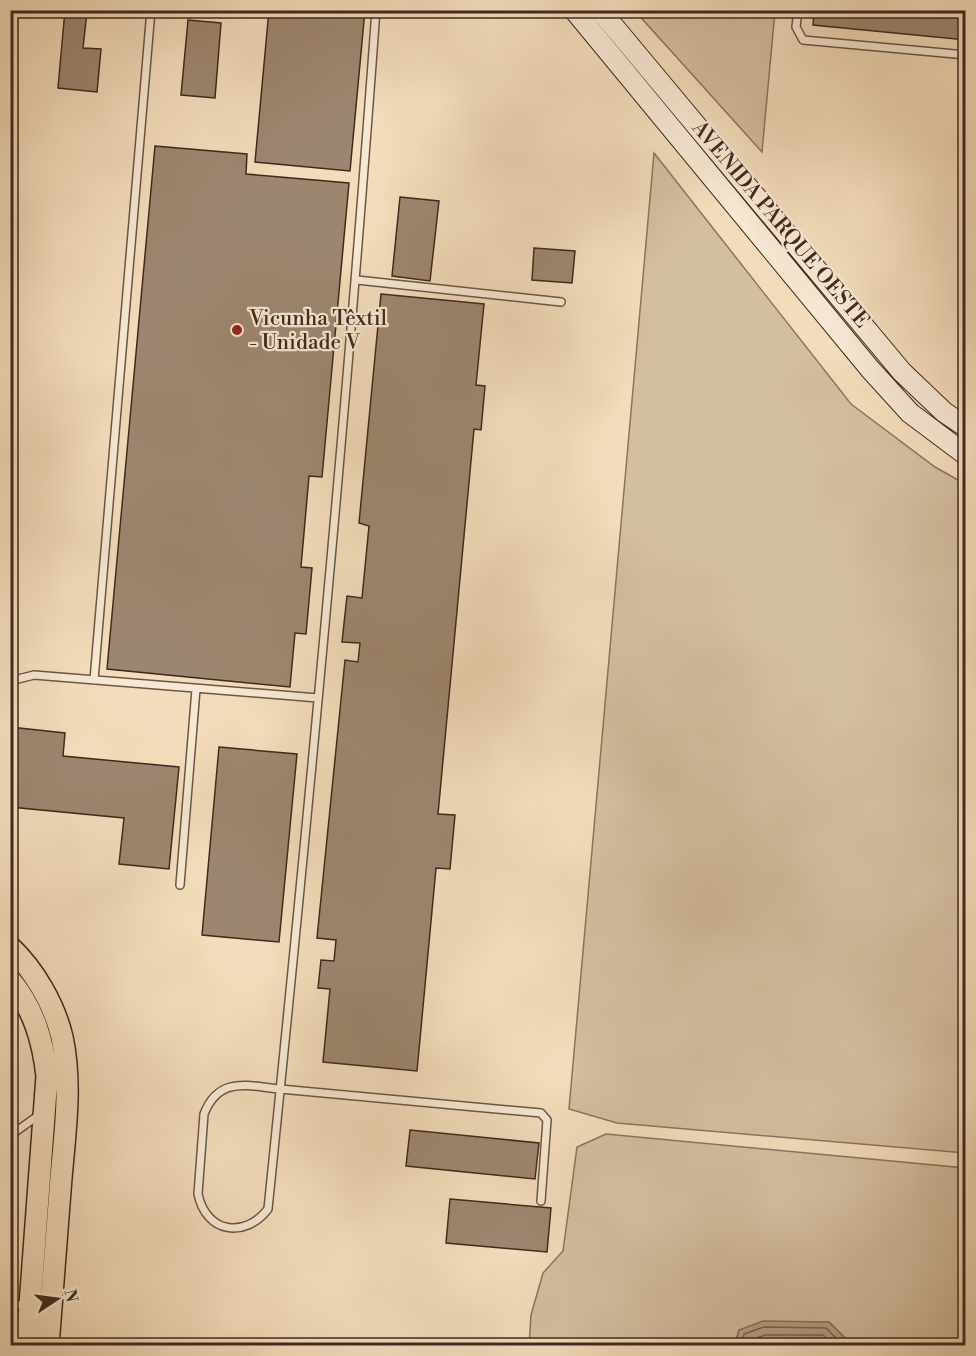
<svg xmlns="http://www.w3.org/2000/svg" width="976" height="1356" viewBox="0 0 976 1356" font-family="'Libre Bodoni',serif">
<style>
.green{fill:#d4bea0;stroke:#8a7460;stroke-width:1.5}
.water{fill:#b69f86;stroke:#86705d;stroke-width:1.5}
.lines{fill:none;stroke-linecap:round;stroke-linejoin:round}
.shore{stroke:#7a6452;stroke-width:1.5}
.building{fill:#9d8670;stroke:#3f291f;stroke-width:1.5}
.lane-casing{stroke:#6c5646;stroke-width:10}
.secondary-casing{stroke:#3f291f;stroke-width:22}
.primary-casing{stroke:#3f291f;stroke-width:24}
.lane{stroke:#f7e8d3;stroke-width:7}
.secondary{stroke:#f7e8d3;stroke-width:20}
.primary{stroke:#f3dcbb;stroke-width:21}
.poi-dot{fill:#8f2418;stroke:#f7e8d3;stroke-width:2}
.labels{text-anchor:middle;stroke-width:4.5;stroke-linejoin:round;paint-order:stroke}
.street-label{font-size:21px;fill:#3f291f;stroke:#f7e8d3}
.poi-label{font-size:21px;fill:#3f291f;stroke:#f7e8d3;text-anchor:start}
</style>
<rect width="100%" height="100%" fill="#f3dcbb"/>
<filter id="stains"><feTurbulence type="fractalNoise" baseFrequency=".00333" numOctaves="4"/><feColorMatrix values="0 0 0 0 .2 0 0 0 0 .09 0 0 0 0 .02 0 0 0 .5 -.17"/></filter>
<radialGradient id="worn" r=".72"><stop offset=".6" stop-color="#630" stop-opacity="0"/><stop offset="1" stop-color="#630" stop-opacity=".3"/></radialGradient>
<path class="green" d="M635,11h140l-13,141z
M654,153l197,251 84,63 30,17v669l-348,-30 -48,-14z
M606,1134l359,34v177h-113l-23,-23 -90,8 -4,15 -206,1 2,-31 12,-42 20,-22 14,-104z"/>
<path class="water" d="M763,1321l66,1 23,23h-117l4,-15z"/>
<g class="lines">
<path class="shore" d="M742,1346l2,-12 20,-7 62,1 18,18
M749,1346l2,-6 14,-5h58l10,11
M761,1346h60"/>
</g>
<path class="building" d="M65,10l22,2 -4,36 18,1 -4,43 -39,-4z
M269,10h96l-15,161 -95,-9z
M814,10h152v30l-153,-15z
M188,20l33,3 -6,75 -34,-3z
M155,146l92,8 -1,20 103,9 -27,294 -13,-1 -8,91 11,1 -6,66 -11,-1 -5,54 -183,-18z
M400,197l39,4 -9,80 -38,-5z
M534,248l41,3 -3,32 -40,-3z
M381,294l103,10 -8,81 9,1 -4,44 -7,-1 -36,385 17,1 -5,54 -14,-1 -19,203 -94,-9 7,-73 -12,-1 3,-28 13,1 2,-21 -19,-2 28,-278 13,2 2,-19 -18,-1 5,-46 15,2 7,-72 -10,-3z
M10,727l55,6 -2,23 116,11 -10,102 -50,-5 5,-46 -114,-11z
M219,747l78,7 -18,188 -77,-7z
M410,1130l129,13 -4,36 -129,-13z
M450,1199l101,9 -4,44 -101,-9z"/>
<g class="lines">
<g class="lane-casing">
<path id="lane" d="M376,10c-29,401 -67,800 -108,1199 -23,30 -62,24 -70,-15l6,-80c15,-38 43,-28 76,-25l261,24 6,7 -6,81
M798,10l-2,17 7,13 163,15
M357,280l204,22
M94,680l57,-670
M10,681l24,-6 284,23
M180,885l16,-196
M11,1135l28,-20
M10,1304l19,2"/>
</g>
<g class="secondary-casing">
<path id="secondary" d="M574,10l296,359 40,44 56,42
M600,10l302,362 42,40 22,15"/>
</g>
<g class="primary-casing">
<path id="primary" d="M10,947c25,24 44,57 52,90 10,46 3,95 -1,141 -4,56 -9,112 -13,168
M10,980c24,29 33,61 37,96l-20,270"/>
</g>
<use href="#lane" class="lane"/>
<use href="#secondary" class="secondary"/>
<use href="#primary" class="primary"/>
</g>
<circle class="poi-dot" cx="237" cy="330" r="6"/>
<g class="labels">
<g class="street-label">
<text transform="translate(781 224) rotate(50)" y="7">AVENIDA PARQUE OESTE</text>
</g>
<g class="poi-label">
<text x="249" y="325">Vicunha Têxtil<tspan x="249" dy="24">- Unidade V</tspan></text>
</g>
</g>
<rect width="976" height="1356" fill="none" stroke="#f3dcbb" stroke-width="36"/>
<rect x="12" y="12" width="952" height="1332" fill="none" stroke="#3f291f" stroke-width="3"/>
<rect x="18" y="18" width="940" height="1320" fill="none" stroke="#3f291f" stroke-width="1.5"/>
<g transform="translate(57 1299) rotate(77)" stroke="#f7e8d3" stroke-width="4.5" paint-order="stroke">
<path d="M0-4.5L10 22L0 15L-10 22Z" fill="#3f291f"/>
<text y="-9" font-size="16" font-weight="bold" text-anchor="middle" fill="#3f291f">N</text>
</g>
<rect width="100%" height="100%" filter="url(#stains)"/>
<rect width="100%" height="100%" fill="url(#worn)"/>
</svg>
